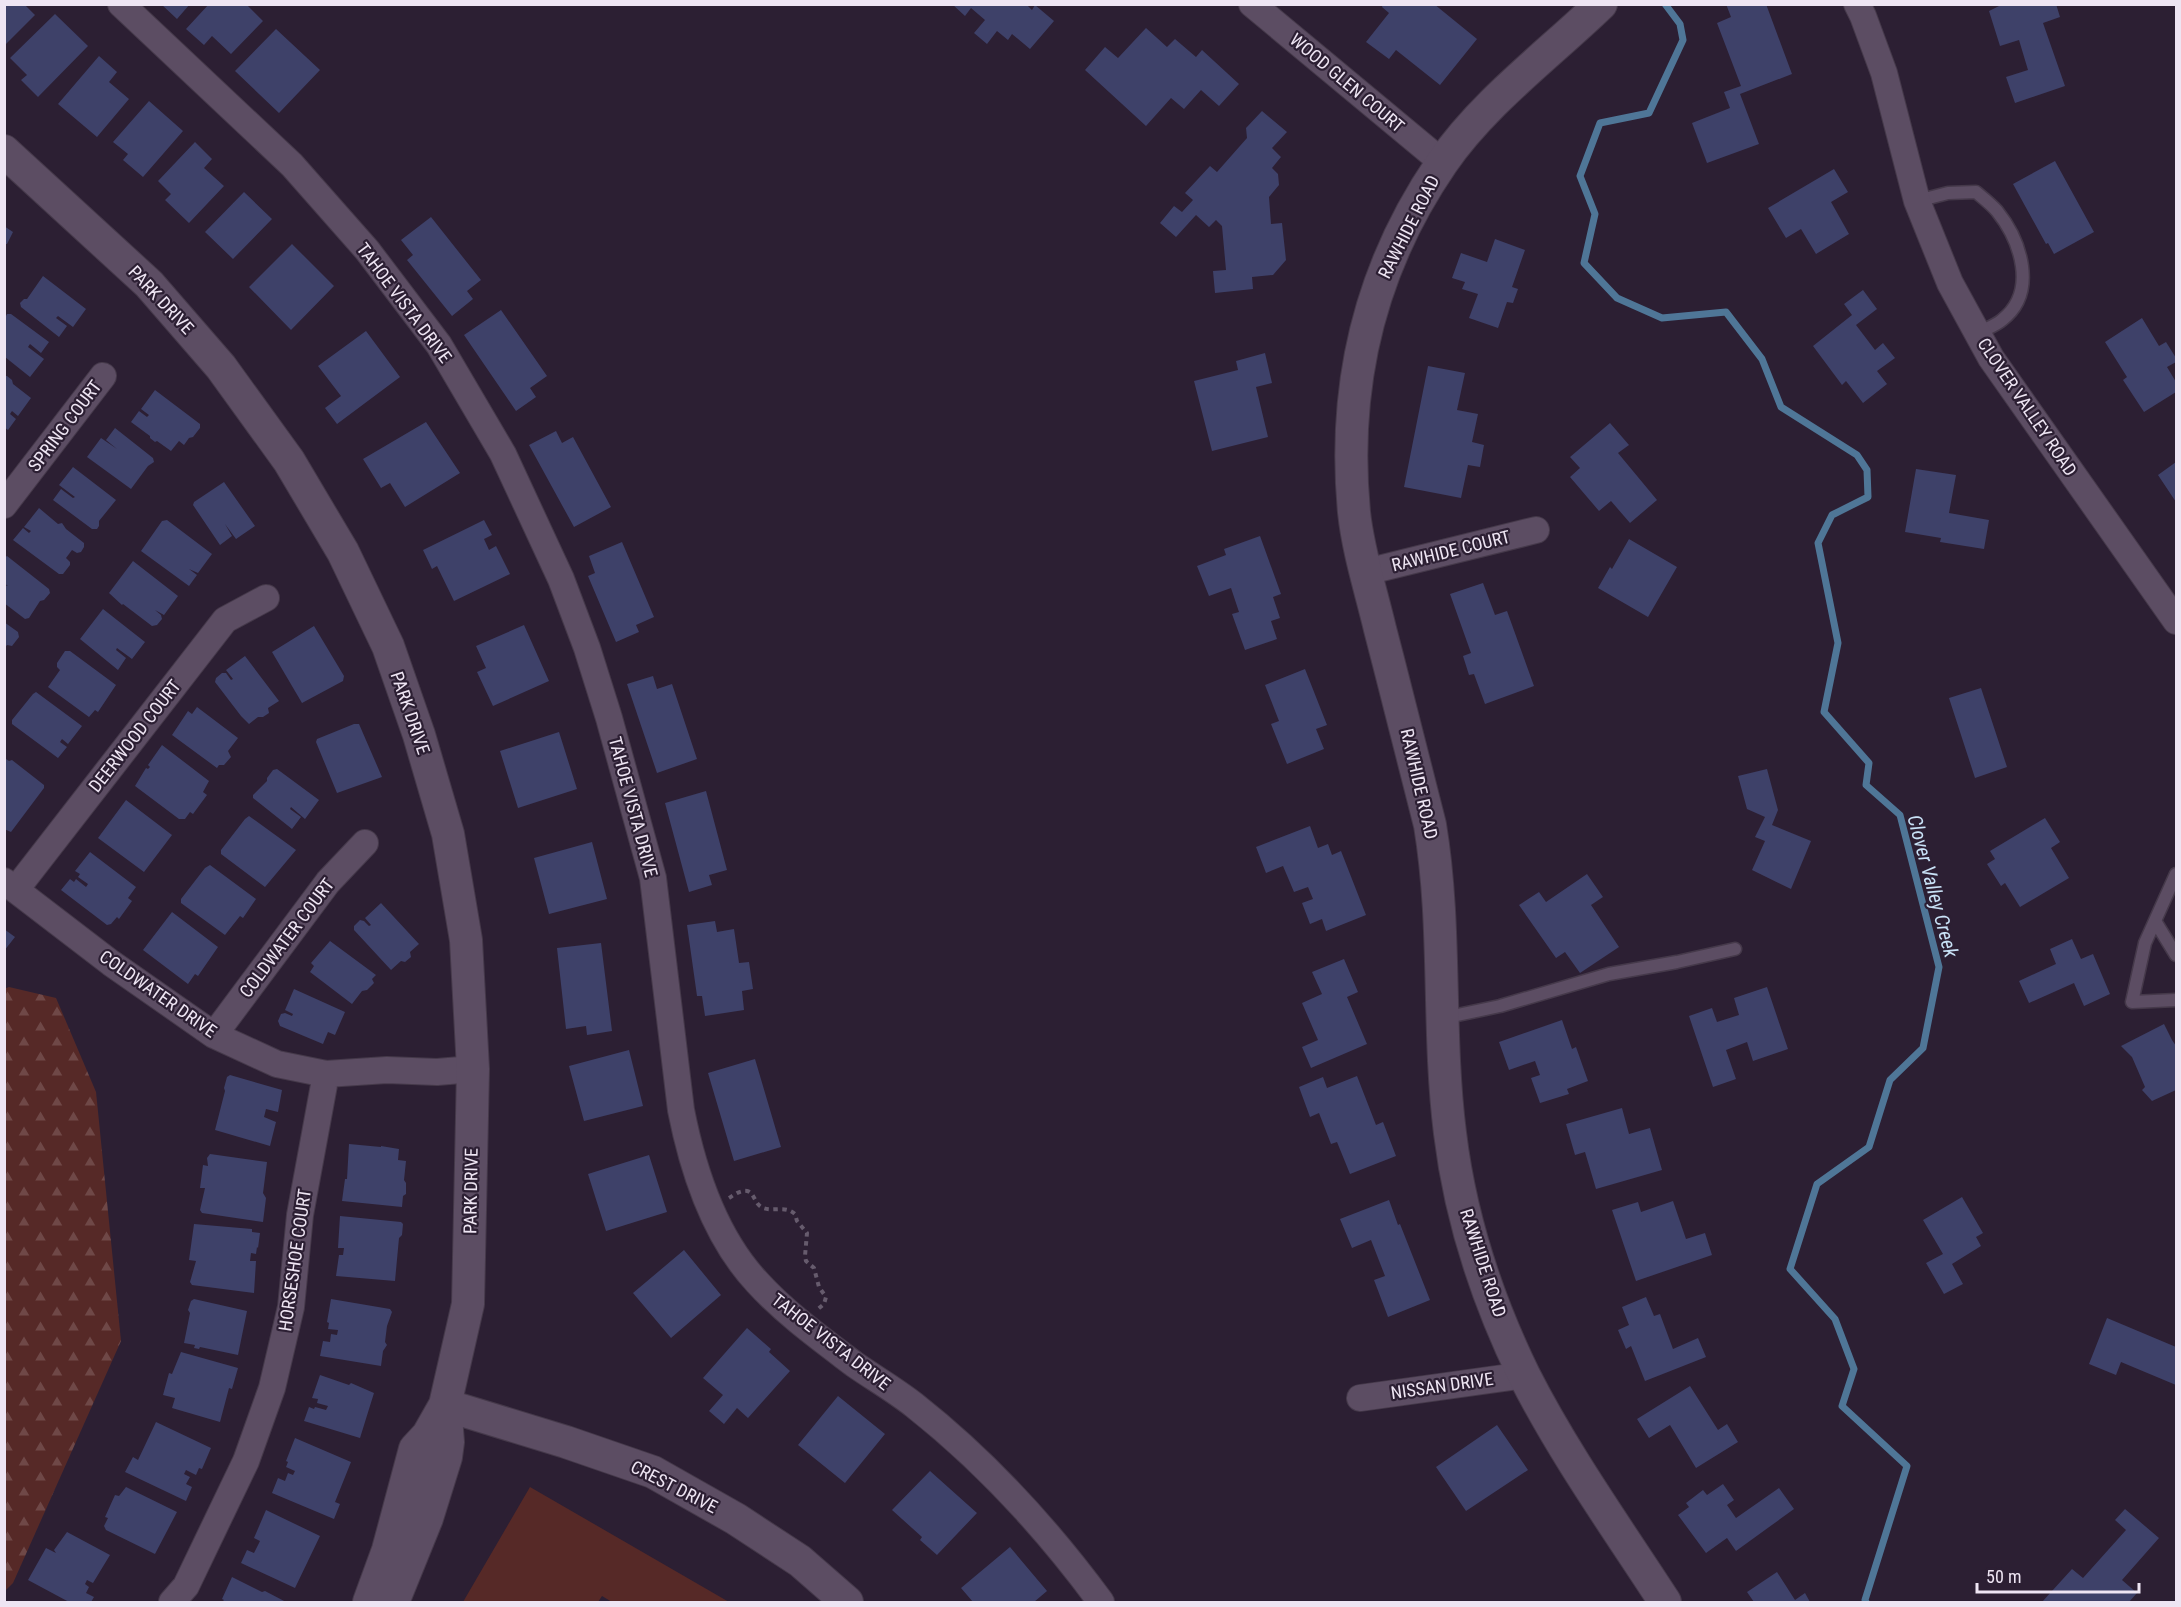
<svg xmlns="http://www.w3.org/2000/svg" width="2181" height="1607" viewBox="0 0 2181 1607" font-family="'Roboto Condensed',sans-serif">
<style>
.forest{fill:url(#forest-firs)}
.pitch{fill:#562927}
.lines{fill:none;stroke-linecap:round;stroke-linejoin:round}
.stream{stroke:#4f7697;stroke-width:7}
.building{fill:#3e4169}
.service-casing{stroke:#45394a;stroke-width:15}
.minor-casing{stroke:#45394a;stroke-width:28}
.tertiary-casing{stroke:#45394a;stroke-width:34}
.path{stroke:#665b6d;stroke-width:4;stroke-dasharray:4.5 4.5;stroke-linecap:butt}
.service{stroke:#5c4d63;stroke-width:12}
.minor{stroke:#5c4d63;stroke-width:26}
.tertiary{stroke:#5c4d63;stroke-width:32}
.labels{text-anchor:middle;stroke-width:4.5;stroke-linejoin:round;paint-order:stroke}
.street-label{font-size:18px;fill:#eee5f3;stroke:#2c1f33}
.water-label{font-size:20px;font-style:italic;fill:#c9e2f7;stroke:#2c1f33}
</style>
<defs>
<pattern id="forest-firs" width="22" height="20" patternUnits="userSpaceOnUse" patternTransform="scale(1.5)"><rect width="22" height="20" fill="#562927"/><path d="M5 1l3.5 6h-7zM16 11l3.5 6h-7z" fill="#6f4847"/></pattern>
</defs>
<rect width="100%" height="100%" fill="#2c1f33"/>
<path class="forest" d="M9,987l47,11 40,94 25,249 -108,242 -8,8 -1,-602z"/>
<path class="pitch" d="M530,1487l199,115h-117l-10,-6 -4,6h-135z"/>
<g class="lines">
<path class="stream" d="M1665,4l15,20 3,16 -34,73 -49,10 -20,53 15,38 -11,49 33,35 45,20 64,-6 36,47 19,48 76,48 10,15 1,27 -36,18 -14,28 20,100 -14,69 45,51 -3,22 34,30 39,152 -16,81 -33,32 -21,67 -52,37 -27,85 45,50 19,50 -12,37 65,60 -42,134 1,2"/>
</g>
<path class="building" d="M4,4h20l11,11 -31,31z
M161,4h29l-13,15z
M209,4h37l17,17 -32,33 -19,-18 -8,9 -18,-16z
M952,4h74l6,6 3,-5 19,16 -24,28 -18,-15 -4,6 -11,-9 -10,13 -13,-11 11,-13 -14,-12 -6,8z
M1383,4h51l43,35 -37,46 -44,-35 -7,9 -23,-17 23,-29 -7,-6z
M1726,4h40l26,70 -52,20 19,50 -52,19 -15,-40 38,-15 -6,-16 17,-6 -24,-63 14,-6z
M2003,4h53l4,13 -17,6 22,63 -50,17 -9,-26 22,-7 -9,-30 -19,6 -11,-35z
M55,14l33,32 -50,51 -17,-17 6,-5 -17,-17z
M1146,28l21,19 8,-8 21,18 6,-7 37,34 -20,22 -18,-16 -17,19 -13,-11 -25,28 -61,-56 20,-23 13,11z
M276,29l44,41 -41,43 -44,-42z
M99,56l18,16 -8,10 20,17 -32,38 -39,-33z
M149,101l34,30 -40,46 -20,-17 5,-6 -15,-12z
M1262,111l25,21 -15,16 9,9 -9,11 6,6 1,11 -10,12 2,27 11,-1 4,37 -13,15 -21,2 1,12 -38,4 -2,-22 13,-1 -4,-44 -6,-6 -7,7 -13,-12 -20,22 -16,-14 14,-17 8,6 11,-12 -8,-7 25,-27 7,6 30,-34 -1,-10z
M195,142l17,17 -8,9 20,18 -35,37 -24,-23 6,-6 -13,-13z
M2055,161l39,71 -40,22 -6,-11 -2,1 -33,-60z
M1834,169l14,23 -17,10 18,32 -33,20 -15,-25 -15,9 -18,-30z
M244,192l28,27 -39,40 -28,-27z
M431,217l50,63 -14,11 6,8 -21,17 -45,-56 6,-5 -12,-15z
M4,226l9,6 -6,12h-3z
M1495,239l30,11 -13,37 6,2 -5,14 -6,-1 -9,26 -29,-10 9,-24 -16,-5 3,-7 -13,-4 9,-25 26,9z
M292,244l42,42 -43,44 -42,-43z
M43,276l43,33 -13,18 -15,-11 -2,2 11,8 -8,11 -38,-30 -1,-4 4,-4h3z
M1863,290l14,19 -21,16 19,25 8,-7 12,15 -18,13 10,13 -24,19 -17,-22 -4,4 -29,-39 39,-31 -8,-11z
M501,310l46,66 -17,12 6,9 -20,14 -52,-76z
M7,314h4l38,28 -8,11 -11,-9 -2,3 16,12 -14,18 -25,-20v-39z
M2142,318l17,28 7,-4 10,16v4l-9,5 9,15v10l-32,20 -21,-32 4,-3 -22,-35z
M366,331l34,46 -63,47 -12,-16 16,-12 -23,-30z
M1265,353l7,30 -16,4 12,50 -56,14 -18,-70 44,-11 -2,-9z
M1428,366l37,7 -8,37 21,4 -6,28 12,3 -4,22 -12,-2 -7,33 -57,-11z
M4,376h3l5,4 1,4 18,14 -13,18 -6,-5 -2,3 6,5 -8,11 -4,-3z
M155,390l45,34v4l-7,9 -4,1 -5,7 -5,-4 -8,10 -14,-10 -2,1 -5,-4v-2l-19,-14 8,-11 8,6 2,-2 -8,-6z
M426,422l34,51 -55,34 -15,-24 -9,5 -18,-29z
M1610,423l19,22 -11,8 39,47 -27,23 -19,-22 -12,10 -29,-34 10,-9 -10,-11z
M115,428l38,30 1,4 -6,4 -17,23 -44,-32 14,-19 16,11 -11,-9z
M556,431l6,12 11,-6 38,70 -37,20 -45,-82z
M2176,462v40l-18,-27z
M73,467l43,33 -17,21v5l-2,3h-5l-39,-29 8,-11 12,9 2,-1 -16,-12z
M1916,469l40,6 -7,38 40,7 -5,29 -44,-7 1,-4 -36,-6z
M224,482l31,44 -19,13 -11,-15 7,12 -12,9 -27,-40 1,-3z
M39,508l19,16 4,-1 4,6 18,14v4l-3,5 -4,1 -5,-3 -6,8 4,4v3l-7,9h-4l-46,-34 10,-12 6,5 2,-2 -7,-4z
M167,520l45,34 -14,19 -9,-4 8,6 -8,11 -48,-35 21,-30z
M484,520l8,15 -8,4 5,11 7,-4 14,28 -56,27 -17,-35 -5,3 -9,-19z
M1260,536l21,58 -8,3 7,21 -9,3 6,18 -32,11 -13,-36 7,-2 -8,-24 -22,8 -12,-30 29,-11 -2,-6z
M1629,539l48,28 -29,50 -50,-29 12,-21 2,2z
M622,542l32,75 -18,8 3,7 -23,10 -28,-66 7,-3 -6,-17z
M7,556l42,33 1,4 -6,7 -4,1 -11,17 -4,1 -21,-16v-18l4,1 -4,-3v-25z
M133,561l45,35 -14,19 -9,-5 6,5 1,4 -5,6 -5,1 -29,-22 -1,1 -13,-12z
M1483,583l12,32 12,-4 27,75 -49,18 -11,-30 -5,1 -6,-19 8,-3 -21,-59z
M103,609l42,33 -13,17 -15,-11 -1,2 10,8 -8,12 -38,-31z
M4,622l14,10 1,5 -7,9 -5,-1 -3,4z
M524,625l25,56 -56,25 -16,-34 9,-4 -10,-22z
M314,626l30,50 -1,5 -41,22 -30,-51z
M65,651h5l46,34 -18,27 -3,-2 -6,7 -41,-30 12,-17 -3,-3v-4z
M245,656l34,45 -11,7 1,5 -6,4h-5l-9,7 -8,-8 -26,-34 1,-4 6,-5h4l5,7 2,-1 -7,-9z
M1305,669l22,56 -11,4 8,20 -37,15 -16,-40 8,-3 -14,-36z
M653,676l4,13 15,-5 25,75 -40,14 -30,-89z
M1981,688l26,79 -32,11 -26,-80z
M36,692l46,34 -14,18 -6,-5 -2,3 7,5 -9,11 -46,-34v-4l21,-26z
M197,707l41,31 -10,13 3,6 -7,8h-5l-2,3 -45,-33 16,-24 4,3z
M354,724h5l23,53 -45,16 -21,-51 1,-3z
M559,732l18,57 -59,19 -18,-57z
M162,745l47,36 -6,11 4,3 -14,19 -3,-2 -5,7h-6l-44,-33 11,-18 2,1 2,-2 -2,-2z
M6,759l3,2 3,-1 32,25v3l-33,44 -7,-3z
M277,769l42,31 -14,19 -14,-12 -1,2 11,8 -9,12 -39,-31v-3l14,-14v-3l6,-8z
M1767,769l11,41 -6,15 39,16 -20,48 -39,-19 13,-29 -10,-4 10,-20 -18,-8 -9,-33z
M706,791l21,79 -18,5 3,10 -23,7 -24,-89z
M126,800l46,35 -28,37 -46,-34z
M249,816l47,34 -31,37 -44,-33v-4l24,-31z
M2045,818l15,24 -9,6 18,30 -49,29 -15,-24 -4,3 -14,-22 8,-5 -5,-8z
M1310,826l8,22 10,-4 4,11 9,-4 25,64 -40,16 -4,-12 -12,5 -8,-21 11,-4 -5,-12 -14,5 -11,-26 -17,7 -10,-26z
M592,842l15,57 -58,15 -15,-56z
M90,852l46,35 -8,11 4,3 -13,18 -2,-2 -6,7 -4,1 -46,-35 9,-11 4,3 2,-3 10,8 2,-3 -10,-7 2,-3 -5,-3z
M210,865l46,34 -13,19 -3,-2 -15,19 -44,-32v-4l24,-31z
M1587,874l16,23 -12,8 28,42 -39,26 -15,-21 -9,6 -37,-53 20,-13 7,10z
M381,903l38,41 -9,8 1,5 -6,5 -4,-1 -10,9 -37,-40v-4l6,-6 4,1 5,5 2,-1 -6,-7z
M172,912l46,35 -20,29 -3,-2 -7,10 -45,-34z
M715,921l2,11 17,-3 5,34 10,-1 4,27 -11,2 2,19 -39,6 -3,-20h-5l-10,-71z
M4,929l11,8 -11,14z
M2072,939l9,20 12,-5 17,40 -26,12 -10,-23 -45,20 -10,-22 37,-17 -6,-15z
M330,941l46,34 -4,4 2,4 -7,7 -5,1 -10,13 -42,-32 4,-6 -3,-3z
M601,943l11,88 -25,4 -1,-9 -20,3 -9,-81z
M1344,959l14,33 -11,5 20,47 -56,24 -9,-21 16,-7 -16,-37 20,-9 -10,-22z
M1767,987l21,62 -35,12 -6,-19 -21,8 10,29 -23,8 -24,-71 23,-8 5,14 22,-7 -5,-17z
M294,989l51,23 -10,23 -7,-3 -5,12 -43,-18 -2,-5 3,-7 4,-1 7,3 1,-2 -8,-4z
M1562,1020l10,29 4,-2 12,34 -21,8 2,5 -29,9 -9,-25 9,-3 -5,-14 -26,9 -10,-28z
M2164,1024l8,16 4,6v44l-24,11 -10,-11 3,-3 -13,-30 -11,-11z
M629,1050l14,56 -59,15 -15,-55z
M755,1059l26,88 -47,14 -26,-88z
M230,1075l52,15 -4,22 -12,-3 -2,8 12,5 -6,24 -55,-16 10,-39 -1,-3 3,-11z
M1357,1076l19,49 7,-3 13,34 -46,18 -13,-32 -6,2 -12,-31 -9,4 -11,-30 24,-10 4,11z
M1622,1108l7,26 21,-6 12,42 -66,19 -11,-37 -10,3 -9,-31z
M349,1144l32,3v-1l18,3 -1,11 8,1 -2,19 2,3v11l-3,2 -1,11 -60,-6 3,-22h2z
M210,1154l57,8 -4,31 3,5 -3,24 -61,-9 -2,-3 5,-22h-5l3,-23 5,1 -1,-8z
M649,1155l18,57 -61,19 -18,-57z
M1962,1197l21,36 -7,4 5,9 -29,18 11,20 -19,10 -18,-31 17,-9 -20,-34z
M1389,1200l9,25 2,-1 30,76 -42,17 -14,-37 11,-4 -14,-36 -19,8 -12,-29z
M1673,1201l13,38 19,-6 7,22 -76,26 -24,-71 26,-8 3,10z
M340,1216l61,6 2,2 -1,11 -3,3 -4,43 -59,-5 3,-21h4l1,-7h-6z
M194,1224l58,5v3l8,1 -2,15 -1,-1 -1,7 -5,-1 -1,8h6l-2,32 -62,-8 -2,-3 6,-21 -7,-1z
M684,1250l37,45 -50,43 -38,-45z
M1646,1297l8,19 6,-2 13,35 25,-11 8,19 -61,24 -14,-35 -5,3 -8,-19 11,-5 -7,-18z
M194,1299l53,12 -9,44 -38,-8 -1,2 -5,-1 1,-3 -11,-2 6,-30 -2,-3 3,-9z
M331,1299l59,10 2,3 -5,14 -2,16 2,3 -4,6 -2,15 -61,-10 3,-15 7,1 1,-8 6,1 1,-5 -10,-1 1,-6 -2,-1z
M2107,1318l69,29v38l-55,-23 -5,13 -27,-11z
M747,1328l24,21 -2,3 21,19 -42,47 -11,-10 -13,16 -15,-13 14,-16 -20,-17z
M181,1352l57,16 -6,21 -3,-1 -9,34 -48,-14 3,-10 -12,-3 6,-22 3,1z
M320,1375l29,10 2,-2 23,10 -14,45 -56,-17 5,-14 5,2 1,-2 11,3 2,-4 -11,-3 1,-4 -6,-1z
M1690,1386l28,44 9,-6 11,18 -42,26 -26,-43 -21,13 -12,-19z
M838,1396l47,38 -40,49 -47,-38z
M156,1422l55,26 -9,21 -3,-1 -3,7 -10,-5 -2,4 6,3 -4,7 6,3 -6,14 -61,-29 8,-15 5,3z
M1497,1425l31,45 -62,41 -30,-44z
M295,1438l56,24 -16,40 5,2 -6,15 -62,-26 6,-15 7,3 3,-8 5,2 2,-4 -9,-4 2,-5 -2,-1z
M930,1471l47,42 -40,42 -17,-15 2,-3 -30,-27z
M1723,1484l11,16 -7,5 9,13 43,-30 15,21 -58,42 -9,-13 -21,15 -28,-38 11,-8 -3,-4 17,-13 4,5z
M126,1487l51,25 -22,42 -49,-24 -2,-4 4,-8 -3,-1 10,-22 4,1z
M2125,1509l34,29 -37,42 15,13 -8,9h-87l30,-33 11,9 43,-48 -11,-10z
M266,1510l54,26 -25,52 -54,-25 6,-13 7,3 6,-12 -6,-3z
M67,1532l43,23 -17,28 -6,-3 -2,4 4,3 -3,6 8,4 -3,5h-22l-41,-22 18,-32 10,5 -2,-3z
M1010,1547l37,44 -13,11h-61l-12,-14z
M1777,1572l18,28 10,-7 5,9h-56l-7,-10z
M232,1577l30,15 3,-1 21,11h-64l2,-2 -2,-1z"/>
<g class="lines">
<g class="service-casing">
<path id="service" d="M1917,201l31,-8 28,-1c7,6 15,12 21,19 24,30 41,81 5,109 -7,6 -17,9 -25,14
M2176,874l-31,69 -13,59 44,-2
M2155,921l21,34
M1443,1018l57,-12 109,-32 68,-12 58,-13"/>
</g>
<g class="minor-casing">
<path id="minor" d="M121,4l171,161 75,85 72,95 64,109 58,125 26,69 22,70 44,160 28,232c12,61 33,126 76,172 28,31 64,57 97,82 20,14 41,26 60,41 71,56 134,125 187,197
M1252,4l190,158
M1857,4l6,12 21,57 33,128 33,82 41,75 185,263
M4,505l99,-129
M1366,572l170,-42
M4,881l107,82 103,72 63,29 49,10 61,-4 50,2 36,-3
M17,888l208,-268 41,-22
M214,1035l114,-153 37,-39
M1360,1398l165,-23
M172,1602l14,-16 60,-125 26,-73 19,-81 9,-92 26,-141"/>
</g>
<g class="tertiary-casing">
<path id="tertiary" d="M1601,4c-53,51 -118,99 -159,159 -72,105 -100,222 -88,349 4,39 17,79 26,117 17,65 33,130 50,196 17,102 7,205 20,308 10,83 37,166 74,242 40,79 93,153 141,227
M4,151l145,133 72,83 68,94 54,91 45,94 31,89 29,99 18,106 7,129 -5,235 -23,101 3,37 -2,15 -19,61 -34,84
M445,1405l121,37 87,30 83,47 64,42 47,41
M369,1602l19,-52 27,-101 13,-14 17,-30"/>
</g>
<path class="path" d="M729,1198c5,-3 11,-8 18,-7 8,2 7,13 16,17 11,4 22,-3 32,6l2,7 10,12 -2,23 1,5 8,7 5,19 7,10 -2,7 -6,5"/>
<use href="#service" class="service"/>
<use href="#minor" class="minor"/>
<use href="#tertiary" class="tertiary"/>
</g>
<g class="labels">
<g class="street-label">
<text transform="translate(1347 83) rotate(40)" y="6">WOOD GLEN COURT</text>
<text transform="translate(1409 227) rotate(-63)" y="6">RAWHIDE ROAD</text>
<text transform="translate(161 300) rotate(47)" y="6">PARK DRIVE</text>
<text transform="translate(404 303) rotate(53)" y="6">TAHOE VISTA DRIVE</text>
<text transform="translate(2027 407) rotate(56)" y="6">CLOVER VALLEY ROAD</text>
<text transform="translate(65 426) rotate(-53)" y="6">SPRING COURT</text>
<text transform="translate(1451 551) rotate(-14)" y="6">RAWHIDE COURT</text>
<text transform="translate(410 713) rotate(71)" y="6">PARK DRIVE</text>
<text transform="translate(135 736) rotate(-52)" y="6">DEERWOOD COURT</text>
<text transform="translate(1419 784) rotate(77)" y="6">RAWHIDE ROAD</text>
<text transform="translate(633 807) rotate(75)" y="6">TAHOE VISTA DRIVE</text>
<text transform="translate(287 938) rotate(-53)" y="6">COLDWATER COURT</text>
<text transform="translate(158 994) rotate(35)" y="6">COLDWATER DRIVE</text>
<text transform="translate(471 1191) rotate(-89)" y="6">PARK DRIVE</text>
<text transform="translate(295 1260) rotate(-82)" y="6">HORSESHOE COURT</text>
<text transform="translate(1483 1263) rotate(72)" y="6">RAWHIDE ROAD</text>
<text transform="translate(831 1342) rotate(38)" y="6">TAHOE VISTA DRIVE</text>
<text transform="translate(1442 1386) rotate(-8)" y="6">NISSAN DRIVE</text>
<text transform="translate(674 1487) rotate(27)" y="6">CREST DRIVE</text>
</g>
<g class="water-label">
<text transform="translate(1933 886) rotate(75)" y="7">Clover Valley Creek</text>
</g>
</g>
<rect width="2181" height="1607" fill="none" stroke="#eee5f3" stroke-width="12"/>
<path d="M1977 1583v9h162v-9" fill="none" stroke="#eee5f3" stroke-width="3"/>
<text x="1986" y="1583" font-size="18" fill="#eee5f3" stroke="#2c1f33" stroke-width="4.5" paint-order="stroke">50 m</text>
</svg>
